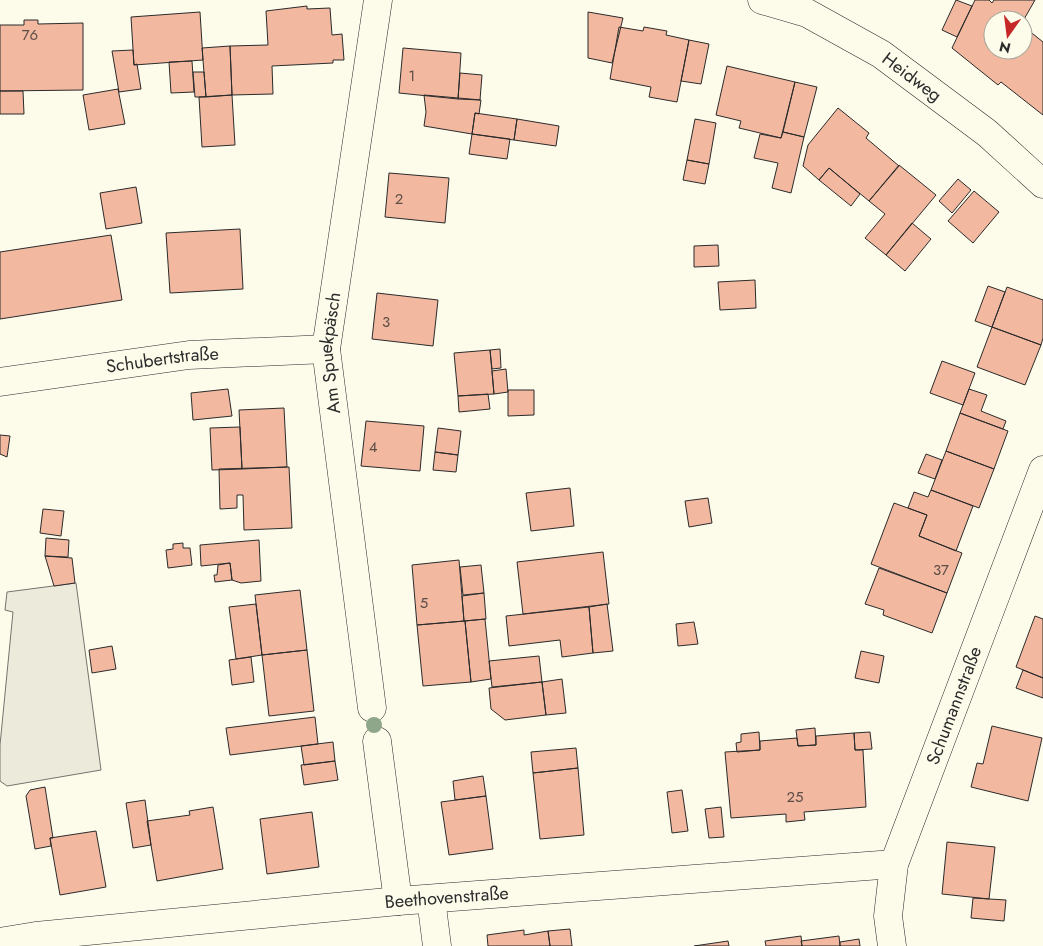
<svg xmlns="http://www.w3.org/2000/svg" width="1043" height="946" viewBox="0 0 1043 946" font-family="Jost,sans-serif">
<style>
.green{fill:#ecebdb;stroke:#74746e}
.building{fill:#f2b8a0;stroke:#2b2b2b}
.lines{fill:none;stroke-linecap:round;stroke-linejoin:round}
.minor-casing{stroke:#2b2b2b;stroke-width:29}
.minor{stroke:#fdfbea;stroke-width:28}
.tree{fill:#8ea78a}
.labels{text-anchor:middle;stroke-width:4;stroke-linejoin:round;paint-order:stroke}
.number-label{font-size:15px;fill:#5d4e48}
.street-label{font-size:18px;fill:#2b2b2b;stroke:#fdfbea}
</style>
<rect width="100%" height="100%" fill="#fdfbea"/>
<path class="green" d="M76,583l25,187 -94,16 -7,-5v-36l13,-133 -8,-2 2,-18z"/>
<path class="building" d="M956,0l16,6 -15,31 -15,-7z
M975,0h14l3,3 2,-3h41l-12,21 -30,-1v30h30v-24l20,16v73l-42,-33 -3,3 -46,-37z
M307,6v3l23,-1 2,27 10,-1 2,26h-11v3l-61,3 1,28 -41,1 -2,-49 38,-1 -2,-34z
M200,12l3,48 -69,5 -3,-48z
M588,12l35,6 -11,45 -24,-5z
M24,20h14v4l45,-1v67l-83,1v-66h24z
M619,27l24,4 1,-4 23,4 -1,4 23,5 -12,62 -28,-5 2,-10 -41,-8z
M689,40l20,4 -8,40 -20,-3z
M230,46l2,49 -26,2 -4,-49z
M403,48l58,5 -3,46 -59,-6z
M133,50l1,15 3,-1 4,25 -22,3 -7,-41z
M192,61l2,31 -23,1 -2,-31z
M727,66l68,16 -14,56 -42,-10 2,-7 -25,-6z
M193,72h11l2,25h-11z
M460,73l22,2 -2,25 -22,-1z
M795,82l22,5 -13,50 -21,-5z
M118,89l7,35 -36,6 -6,-35z
M0,91h23l1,23h-24z
M232,95l3,50 -33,2 -3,-50z
M424,95l57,5 -2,14 -4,-1 -3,21 -48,-8 2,-14z
M838,108l31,25 -3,5 33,28 -30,35 -40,-33 -10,12 -16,-14 5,-21z
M475,113l42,6 -3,21 -42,-6z
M517,119l42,7 -3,20 -42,-6z
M695,119l21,4 -7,41 -22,-4z
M783,132l21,5 -13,56 -19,-5 6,-25 -24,-5 6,-24 21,4z
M472,134l38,5 -3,20 -38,-5z
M687,160l22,4 -4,20 -22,-4z
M899,165l37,30 -50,60 -21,-17 20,-24 -16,-13z
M829,168l31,26 -9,12 -32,-26z
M389,173l60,5 -4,45 -60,-6z
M958,179l13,11 -19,23 -13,-12z
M136,187l6,36 -36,6 -6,-36z
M974,191l25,21 -26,31 -25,-22z
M912,223l19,16 -26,32 -19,-16z
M240,229l3,60 -73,4 -4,-60z
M111,235l11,65 -122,19v-67z
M718,245l1,21 -25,1v-21z
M755,280l1,28 -36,2 -2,-28z
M988,286l17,6 -13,35 -17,-6z
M1007,287l36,13v38l-2,7 -49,-18z
M377,293l61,7 -5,46 -61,-7z
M992,327l49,18 -16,40 -48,-18z
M500,349l1,19 -9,1 -2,-19z
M490,350l4,44 -36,2 -4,-43z
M942,361l33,12 -12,32 -33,-12z
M506,369l2,23 -14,2 -2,-23z
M228,389l4,27 -39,4 -2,-27z
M969,389l18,6 -6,16 25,10 -3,8 -43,-16z
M508,390h26v25l-26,1z
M488,394l2,15 -31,3 -1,-16z
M284,408l3,59 -45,2 -3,-59z
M960,413l48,18 -14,38 -48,-18z
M366,421l58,5 -4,45 -59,-5z
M240,427l2,42 -30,1 -2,-42z
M438,428l23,3 -3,24 -23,-3z
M0,435l10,1 -3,21 -7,-3z
M946,451l48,18 -15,39 -48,-18z
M435,452l23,3 -2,17 -23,-2z
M926,454l16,6 -7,19 -17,-6z
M289,467l3,61 -48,2 -1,-35h-6v13l-17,1 -1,-40z
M570,488l4,38 -43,5 -5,-38z
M931,490l42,16 -17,45 -37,-15 8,-21 -19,-7 6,-16 14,5z
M708,498l4,25 -23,4 -4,-26z
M894,503l33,12 -8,21 43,17 -15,40 -76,-29z
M43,509l21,2 -3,25 -21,-3z
M46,538l23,2 -1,17 -23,-1z
M259,540l2,41 -20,2 -9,-3 -2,-17 -29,3 -1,-21z
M183,543v5h7l2,17 -24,3 -2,-18 7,-1v-5z
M603,552l6,52 -86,10 -6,-52z
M45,556l27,2 3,25 -21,3z
M459,560l5,61 -47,4 -5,-60z
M230,563l2,17 -17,2 -1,-7h3l1,-10z
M481,565l3,28 -21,2 -3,-28z
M879,568l68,25 -15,40 -49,-18 1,-5 -19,-6z
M300,590l7,60 -45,5 -7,-60z
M484,593l2,26 -22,2 -2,-25z
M256,604l6,51 -26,4 -7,-52z
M607,604l6,47 -20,2 -4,-46z
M589,607l4,46 -31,4 -2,-17 -51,6 -3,-30z
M1035,616l8,3v59l-27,-11z
M485,619l6,60 -20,3 -6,-61z
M465,621l6,61 -48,4 -6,-61z
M694,622l4,22 -20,2 -2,-22z
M112,646l4,23 -24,4 -3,-23z
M307,650l7,61 -45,5 -7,-61z
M861,651l23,5 -5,27 -24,-5z
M539,656l3,26 -50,5 -3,-26z
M251,657l3,25 -22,3 -3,-25z
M1023,670l20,8v20l-27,-10z
M562,679l4,34 -20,2 -4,-33z
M542,682l4,33 -41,5 -14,-11 -2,-21z
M315,717l3,27 -88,11 -4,-27z
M992,726l50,12 -14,63 -57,-14 6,-24 6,1z
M815,728l1,17 -18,1 -2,-16z
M759,732l1,18 -23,2 -1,-9 5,-1v-8z
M870,732l2,17 -17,1 -1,-17z
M854,733l1,17h8l3,57 -62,5 1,8 -19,2v-8l-55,4 -6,-66 35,-2v-9l37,-3 1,8 18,-1v-9z
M333,742l2,19 -31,4 -3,-19z
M576,748l2,20 -45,5 -2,-21z
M335,761l3,19 -34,5 -3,-20z
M578,768l6,67 -44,4 -7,-66z
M483,776l3,20 -31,4 -2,-19z
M45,787l8,51h-3l1,8 -16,3 -9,-53 4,-6z
M682,790l6,41 -16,2 -5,-41z
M486,796l7,53 -44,6 -8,-53z
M145,800l6,45 -18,3 -7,-45z
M213,807l10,62 -66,12 -10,-60 43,-6 -1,-4z
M721,807l3,30 -15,1 -4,-29z
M312,812l7,55 -52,7 -7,-55z
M96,831l10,56 -46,8 -10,-57z
M947,842l48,5 -6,52 -47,-5z
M973,898l33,2 -2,21 -33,-3z
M570,929l2,17h-22l-2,-15z
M524,930v5l24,-4 2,15h-62l-1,-11z
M801,936l1,10h-36l-1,-5z
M839,936l1,10h-38l-1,-5z
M859,939l1,7h-20v-4z
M728,941l1,5h-35z"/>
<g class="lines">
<g class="minor-casing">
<g id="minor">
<path id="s1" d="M762,0l45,13 74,41 106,79 56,51"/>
<path id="s2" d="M0,382l189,-27 137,-6"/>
<path id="s3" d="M372,708l-46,-359 52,-349"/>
<path d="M377,741l21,160"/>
<path d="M431,899l6,47"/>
<path id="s4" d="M0,942l36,-6 362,-35 496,-37"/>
<path id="s5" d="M892,946l-4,-30 6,-52 149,-394"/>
</g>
</g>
<use href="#minor" class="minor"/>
</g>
<circle class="tree" cx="374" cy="725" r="8"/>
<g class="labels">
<g class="number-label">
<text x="30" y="40">76</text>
<text x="412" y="81">1</text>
<text x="399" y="204">2</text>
<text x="386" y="327">3</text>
<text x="373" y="452">4</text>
<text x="941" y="575">37</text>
<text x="424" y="608">5</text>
<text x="795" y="802">25</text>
</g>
<g class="street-label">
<text dy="6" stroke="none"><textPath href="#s1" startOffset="170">Heidweg</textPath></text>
<text dy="6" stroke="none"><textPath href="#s3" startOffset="358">Am Spuekpäsch</textPath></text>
<text dy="6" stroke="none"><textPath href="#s2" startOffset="164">Schubertstraße</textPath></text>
<text dy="6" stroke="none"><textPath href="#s5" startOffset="252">Schumannstraße</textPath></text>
<text dy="6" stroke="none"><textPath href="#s4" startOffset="449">Beethovenstraße</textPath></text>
</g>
</g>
<g transform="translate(1008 35) rotate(194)"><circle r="24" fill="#fdfbea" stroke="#a9a89e"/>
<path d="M0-4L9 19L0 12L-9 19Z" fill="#c62828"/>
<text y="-8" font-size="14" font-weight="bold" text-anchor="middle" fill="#2b2b2b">N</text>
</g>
</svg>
